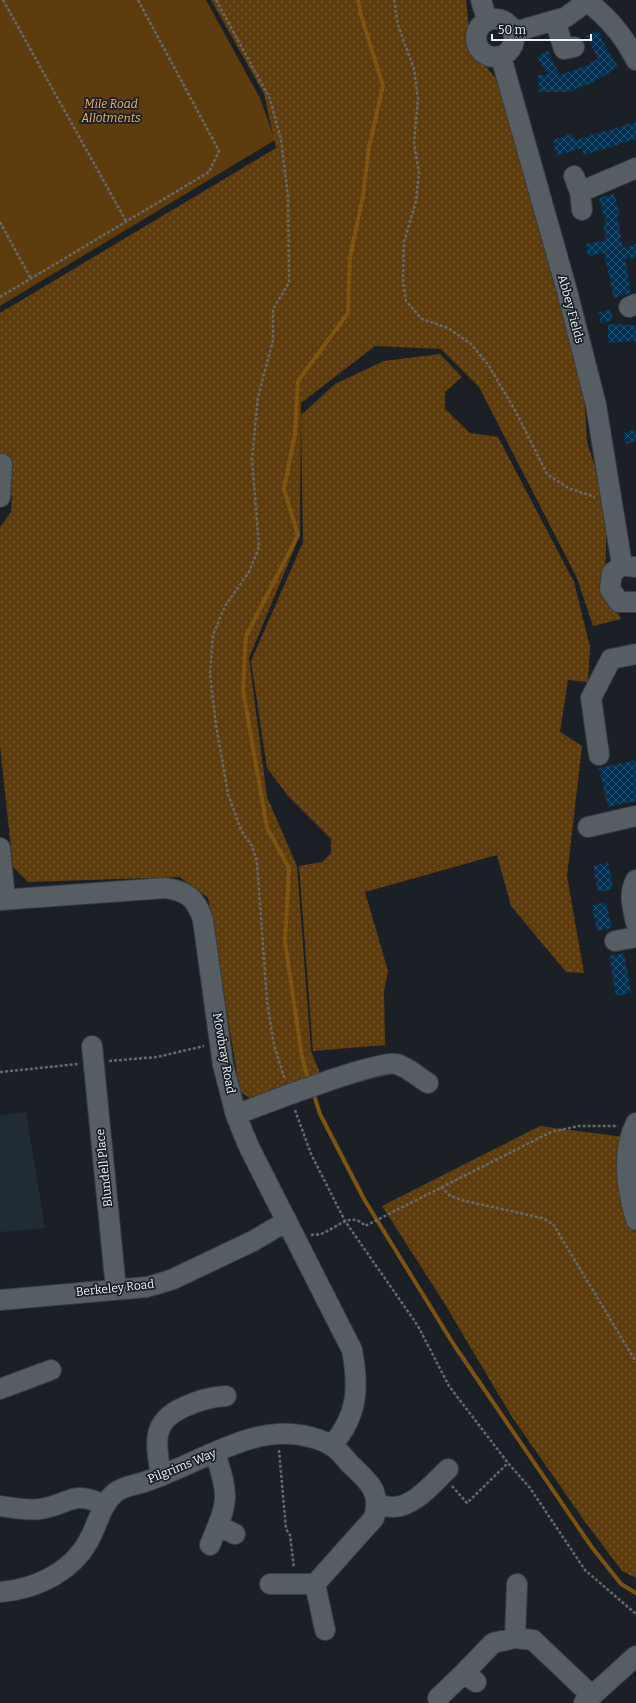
<svg xmlns="http://www.w3.org/2000/svg" width="636" height="1703" viewBox="0 0 636 1703" font-family="Bitter,serif">
<style>
.built{fill:#202b34}
.green{fill:#5e3c0d}
.park{fill:url(#park-dots)}
.lines{fill:none;stroke-linecap:round;stroke-linejoin:round}
.stream{stroke:#7e5210;stroke-width:4}
.building{fill:url(#building-cross-hatch)}
.minor-casing{stroke:#383d41;stroke-width:22}
.path{stroke:#64696e;stroke-width:2.5;stroke-dasharray:3 2;stroke-linecap:butt}
.minor{stroke:#565d63;stroke-width:20}
.labels{text-anchor:middle;stroke-width:3.5;stroke-linejoin:round;paint-order:stroke}
.park-label{font-size:12px;font-style:italic;fill:#f5b260;stroke:#1a2025}
.street-label{font-size:12px;fill:#edf1f5;stroke:#1a2025}
</style>
<defs>
<pattern id="park-dots" width="8" height="8" patternUnits="userSpaceOnUse"><rect width="8" height="8" fill="#5e3c0d"/><path d="M2 2h.1M6 6h.1" fill="none" stroke="#755931" stroke-width="1.8" stroke-linecap="round"/></pattern>
<pattern id="building-cross-hatch" width="8" height="8" patternUnits="userSpaceOnUse"><rect width="8" height="8" fill="#003152"/><path d="M0 0l8 8M0 8l8-8" fill="none" stroke="#264f6c"/></pattern>
</defs>
<rect width="100%" height="100%" fill="#1a2025"/>
<path class="built" d="M26,1112l19,116 -45,4v-117z"/>
<path class="green" d="M0,0h206l54,98 15,42 -275,166z"/>
<path class="park" d="M211,0h255l4,38 8,19 27,32 79,301 3,52 20,62 -2,81 6,16 10,18 -28,7 -16,-48 -98,-191 -38,-38 -66,-3 -74,57v12l34,-31 49,-23 56,-7 22,23 -17,15v17l25,24 28,4 76,145 16,65 -2,35 -20,-2 -8,52 22,14 -15,130 17,97 -18,-1 -55,-66 -14,-51 -132,37 23,79 -4,20 1,54 -72,6 -14,-185 23,-4 9,-9v-14l-43,-43 -21,-28 -16,-107 52,-119 -2,-127 -1,120 -51,123 18,139 30,69 14,185 10,25 -65,26 -16,-10 -32,-194 -28,-21 -152,5 -15,-15 -13,-121v-219l11,-15 1,-16h-12v-183l276,-165 -12,-54z
M540,1126l84,11 2,78 10,18v345l-14,-7 -39,-52 -71,-102 -69,-116 -61,-95z"/>
<g class="lines">
<path class="stream" d="M309,1082l-7,-25 -17,-115 4,-74 -22,-40 -24,-138 3,-54 52,-101 -14,-46 11,-55 3,-53 50,-68 2,-56 13,-61 6,-49 14,-61 -22,-71 -3,-15
M313,1092l7,22 44,85 90,146 137,201 30,38 15,9"/>
</g>
<path class="building" d="M598,30l4,10 16,27 -26,16 -25,9h-28l-1,-17h9l-10,-19 11,-5 12,24 28,-10 10,-6 -11,-23z
M636,122v17l-52,16 -2,-7 -25,8 -4,-16 20,-7 2,7z
M614,194l6,21 -3,1 6,32 13,-4v12l-11,3 6,34 -17,5 -10,-45 -16,3 -2,-12 20,-4 -3,-16 3,-1 -7,-25z
M611,310l2,10 -12,3 -2,-11z
M608,324l28,1v16l-28,2z
M636,430v11l-10,3 -3,-11z
M636,760v41l-28,6 -9,-39z
M608,863l5,26 -15,3 -5,-26z
M606,902l6,26 -15,3 -5,-26z
M624,953l7,40 -15,3 -7,-40z"/>
<g class="lines">
<g class="minor-casing">
<path id="minor" d="M481,0l6,20
M588,2c21,16 36,34 48,58
M476 38a19 19 0 1 1 38 0a19 19 0 1 1-38 0Z
M555,21l9,28 10,-2
M514,32l52,-15 23,-17
M501,57l66,234 29,114 26,160
M574,176l6,16 2,18
M580,192l56,-24
M629,307l7,-3
M0,497l2,-33
M636,567l-14,-2 -10,8 -2,16 9,13h17
M599,755l-8,-57 20,-39 25,-5
M588,827l48,-11
M0,848l5,51
M636,880c-8,12 -3,29 0,43
M0,900l165,-12c22,3 31,10 38,32l20,145 13,50 13,32 103,203c7,37 6,66 -20,95
M615,941l21,-4
M92,1046l24,243
M236,1115c24,-10 142,-55 160,-51 12,3 22,13 32,19
M636,1123c-15,30 -9,66 0,97
M0,1300l147,-13 24,-7 82,-39 34,-20
M0,1389l51,-19
M161,1476c-5,-32 -11,-54 23,-69 15,-7 26,-10 42,-11
M378,1505c5,1 11,2 16,2 21,-1 39,-24 54,-38
M0,1506c13,2 27,5 40,3 30,-4 31,-20 64,-4
M218,1526l17,8
M210,1545c18,-44 20,-46 5,-92
M315,1584l10,46
M0,1592c38,-3 76,-22 92,-58 7,-15 11,-32 24,-42 8,-6 19,-7 28,-10 10,-3 19,-7 28,-11 44,-18 89,-47 138,-34 7,2 16,4 22,9 7,4 12,11 17,17 19,18 33,28 25,55l-59,66h-45
M515,1638l2,-54
M476,1682l-12,-9 29,-30 22,-5 18,2 58,55
M438,1698l26,-25
M584,1703l52,-47"/>
</g>
<path class="path" d="M3,0l123,221
M216,0l54,99 11,40 7,58 1,86 -16,26v31l-15,57 -6,62 7,88 -10,25 -24,34 -12,29 -3,39 6,51 12,69 13,36 11,16 5,16 10,139 7,44 11,35
M394,0l4,25 16,44 4,30 -4,44 5,30 -3,28 -12,41 -1,39 3,20 16,18 26,9 23,16 18,22 27,46 31,62 21,14 27,9
M0,222l31,57
M0,297l209,-125 10,-21 -81,-151
M109,1061l48,-4 47,-11
M0,1072l78,-8
M295,1110l16,44 34,67 73,105 31,60 59,77 22,25 55,82 51,44
M441,1187l8,8 12,5 81,18 11,6 83,138
M311,1235c3,-1 7,0 10,-1 15,-5 30,-24 44,-8l186,-94 28,-6h39
M279,1450l7,79 4,6 4,33
M452,1486l15,17 41,-40"/>
<use href="#minor" class="minor"/>
</g>
<g class="labels">
<g class="park-label">
<text x="111" y="108">Mile Road<tspan x="111" dy="14">Allotments</tspan></text>
</g>
<g class="street-label">
<text transform="translate(571 309) rotate(75)" y="4">Abbey Fields</text>
<text transform="translate(224 1053) rotate(80)" y="4">Mowbray Road</text>
<text transform="translate(104 1168) rotate(-96)" y="4">Blundell Place</text>
<text transform="translate(115 1288) rotate(-6)" y="4">Berkeley Road</text>
<text transform="translate(182 1466) rotate(-22)" y="4">Pilgrims Way</text>
</g>
</g>
<path d="M492 34v6h99v-6" fill="none" stroke="#edf1f5" stroke-width="2"/>
<text x="498" y="34" font-size="12" fill="#edf1f5" stroke="#1a2025" stroke-width="3" paint-order="stroke">50 m</text>
</svg>
